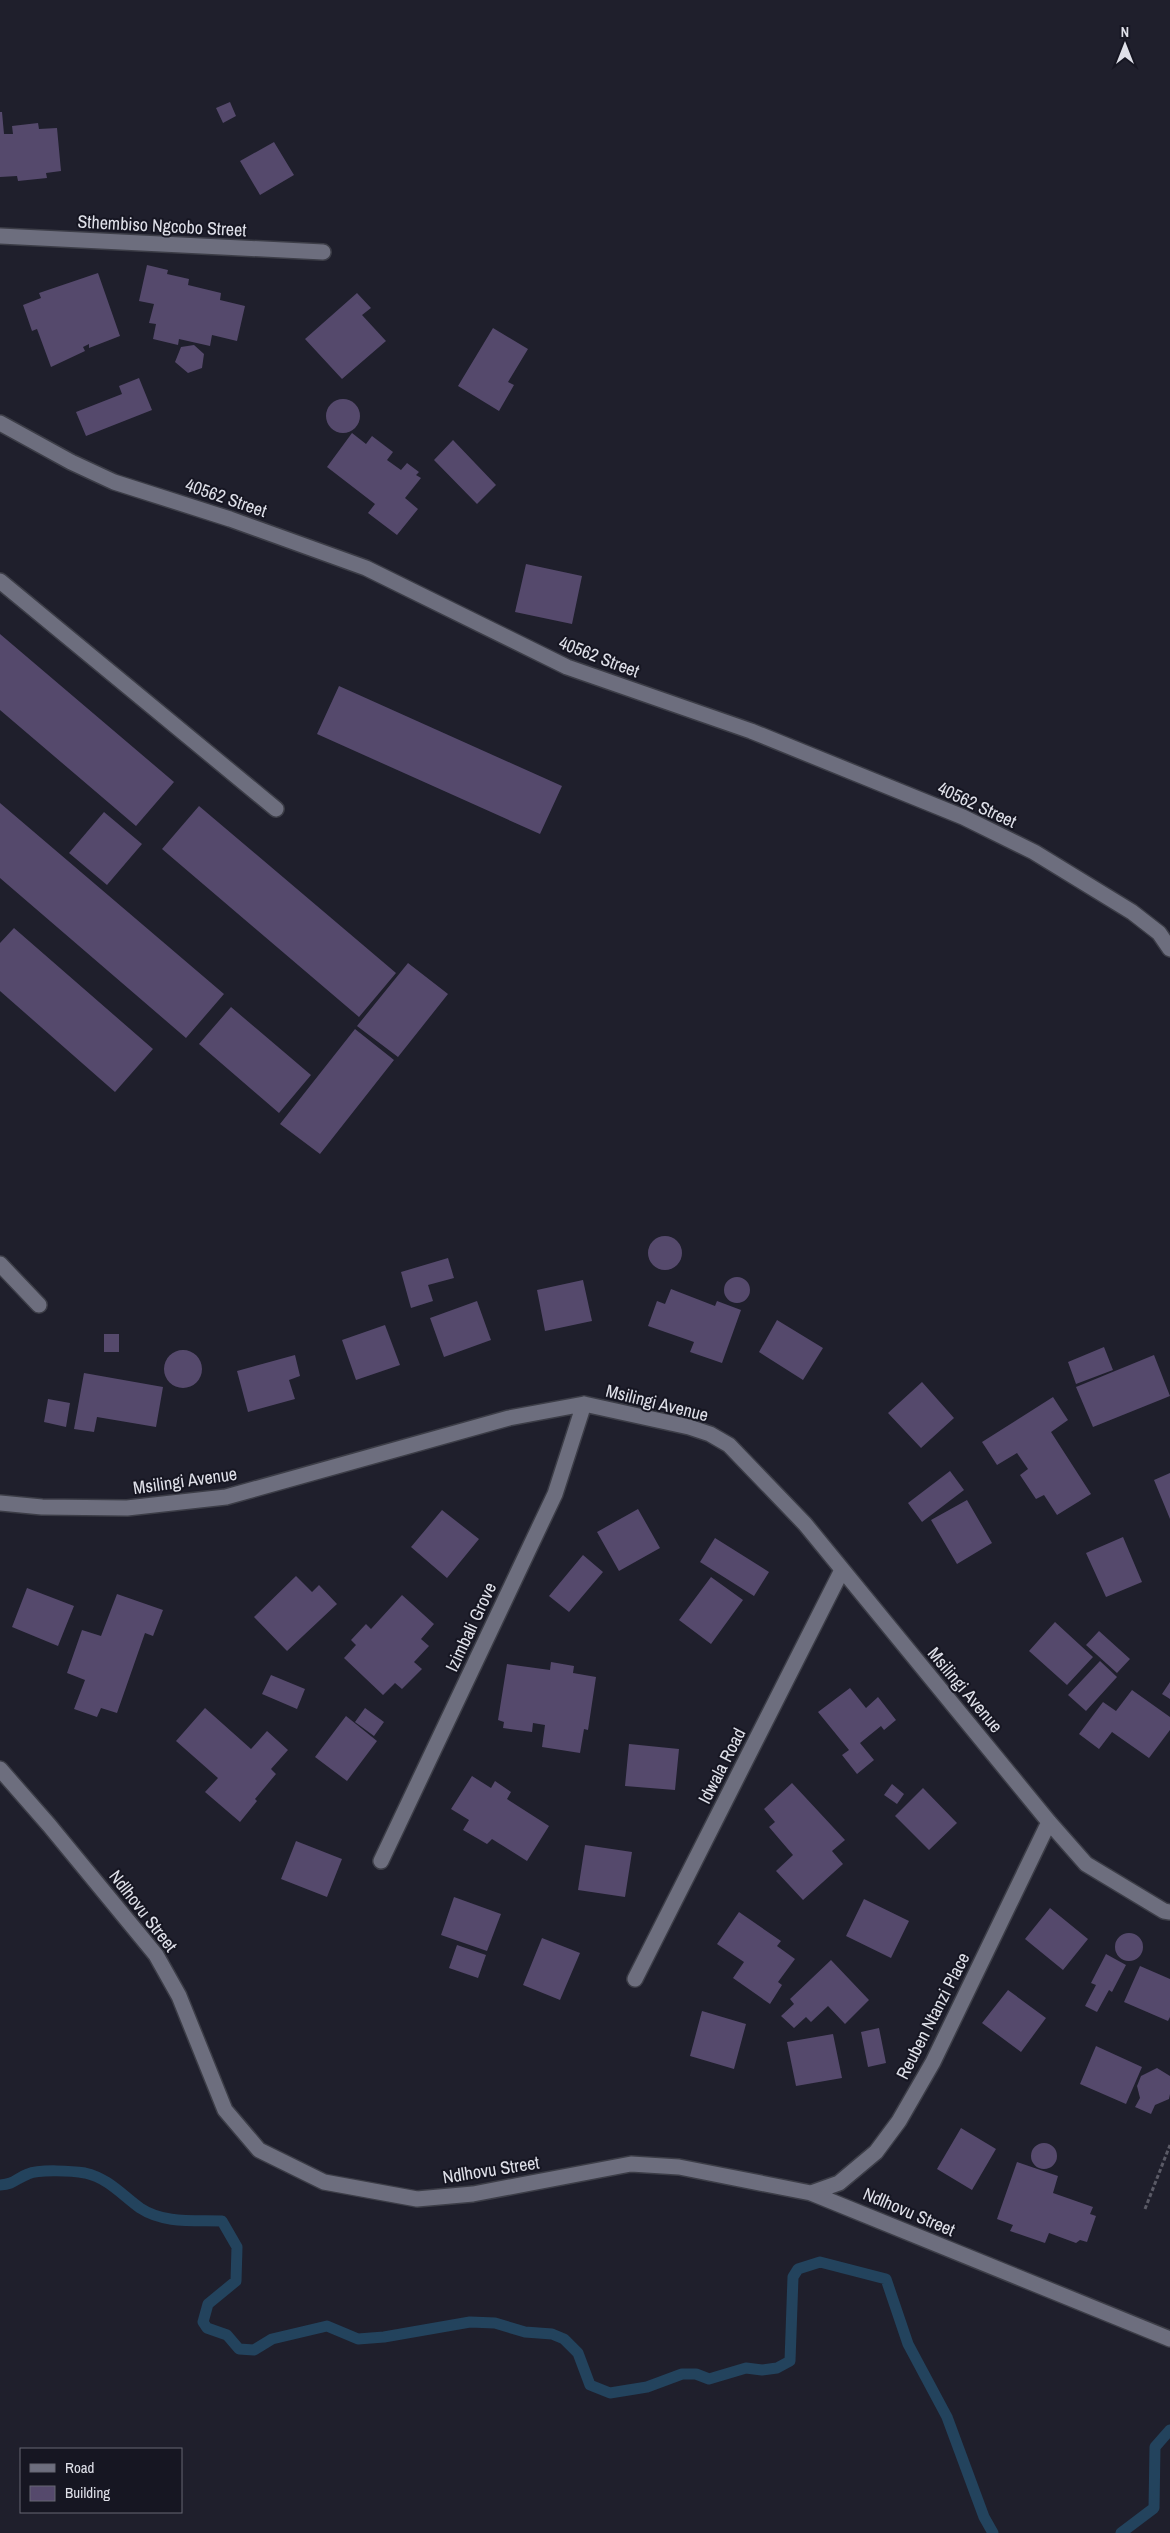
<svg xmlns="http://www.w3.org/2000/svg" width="1170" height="2533" viewBox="0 0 1170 2533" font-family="'Archivo Narrow',sans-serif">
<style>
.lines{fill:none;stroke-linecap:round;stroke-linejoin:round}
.stream{stroke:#23435d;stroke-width:11}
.building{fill:#55496c}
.service-casing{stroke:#3c3d47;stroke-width:18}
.minor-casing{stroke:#3c3d47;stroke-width:18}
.path{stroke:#5a5a66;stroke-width:3;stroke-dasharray:4 2.5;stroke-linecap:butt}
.service{stroke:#6d6e7e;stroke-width:15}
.minor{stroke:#6d6e7e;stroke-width:15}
.labels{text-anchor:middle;stroke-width:4;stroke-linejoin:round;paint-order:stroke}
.street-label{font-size:18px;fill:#dfe0e9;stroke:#161622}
</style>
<rect width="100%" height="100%" fill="#1f1f2c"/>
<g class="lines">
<path class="stream" d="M0,2185c15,-1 15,-6 28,-11 11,-5 45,-3 57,-1 23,5 37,22 55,35 24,16 55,12 82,13l15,26 -1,34 -28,23 -5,18 4,6 20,7 12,14 15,1 18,-11 55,-13 31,13 26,-2 86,-15 25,1 30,9 27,2 12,5 14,14 12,32 20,8 37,-6 35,-13h14l13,5 37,-11 16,2 15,-2 13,-7 3,-84 5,-8 22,-7 66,17 22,65 39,73 37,100 9,16
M1121,2533l33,-25 1,-61 15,-17"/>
</g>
<path class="building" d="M230,102l6,14 -13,7 -7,-15z
M0,112h2l2,22h9l-1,-8 26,-3 1,6 18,-1 4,43 -15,2 1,5 -29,3 -1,-5 -17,1z
M274,142l20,33 -34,20 -20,-34z
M147,265l21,5 -1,4 22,5 -1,6 33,8 -1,7 25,6 -8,35 -25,-6 -2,11 -31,-7 -1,6 -25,-6 3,-15 -7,-1 5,-19 -15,-3z
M98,273l22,63 -31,12v-4l-6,3 2,4 -34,16 -14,-38 -5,2 -9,-26 18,-7 -2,-5z
M357,293l14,15 -9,7 24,26 -44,38 -37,-40z
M493,328l35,21 -20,33 6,3 -15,26 -41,-25z
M194,345l10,9 -2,14 -14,5 -13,-11 6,-15z
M139,378l13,32 -66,26 -10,-24 46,-18 -3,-8z
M326 416a17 17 0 1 1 34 0a17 17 0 1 1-34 0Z
M352,433l14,11 6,-8 21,16 -6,8 14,10 6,-7 12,9 -3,3 5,3 -16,20 13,11 -21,26 -29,-22 7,-9 -48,-37z
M453,440l43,45 -19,19 -43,-44z
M526,564l56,12 -10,48 -57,-12z
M0,634l174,148 -38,44 -136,-116z
M339,686l223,100 -22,48 -223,-100z
M0,803l224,191 -38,44 -186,-160z
M199,806l197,167 -37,44 -197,-168z
M104,812l38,32 -35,41 -38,-32z
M14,928l139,121 -38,43 -115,-101v-48z
M408,963l40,31 -50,63 -41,-31z
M231,1007l80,68 -32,38 -80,-69z
M355,1029l39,31 -74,94 -40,-30z
M648 1253a17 17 0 1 1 34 0a17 17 0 1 1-34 0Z
M448,1258l6,20 -26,7 5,16 -22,7 -10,-36z
M724 1290a13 13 0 1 1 26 0a13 13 0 1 1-26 0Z
M583,1280l9,41 -47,10 -8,-41z
M671,1289l44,17 2,-5 24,9 -19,53 -32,-11 4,-10 -46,-16 9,-25 8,3z
M477,1301l14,39 -47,17 -14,-39z
M777,1320l46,28 -20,32 -44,-28z
M385,1325l15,40 -44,15 -14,-40z
M104,1334h15v18h-15z
M1104,1347l9,23 -37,14 -8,-22z
M164 1369a19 19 0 1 1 38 0a19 19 0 1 1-38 0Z
M295,1355l5,21 -11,4 6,19 -47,13 -11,-41z
M1154,1355l16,41 -77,31 -17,-40z
M84,1373l79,14 -7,40 -59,-10 -3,15 -20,-3z
M922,1382l32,36 -33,30 -33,-35z
M1053,1397l15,23 -17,12 40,62 -34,21 -13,-20 -8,4 -16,-24 8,-6 -11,-16 -20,12 -15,-23z
M48,1399l22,4 -4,24 -22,-5z
M950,1471l14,19 -42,32 -14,-19z
M1170,1473v46l-16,-39z
M967,1500l25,43 -35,21 -26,-44z
M638,1509l22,39 -41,23 -22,-39z
M442,1510l37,29 -32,39 -36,-31z
M1123,1537l19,45 -36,15 -20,-44z
M715,1538l54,34 -15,24 -54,-34z
M583,1555l20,17 -34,40 -20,-16z
M296,1576l16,16 7,-7 18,19 -50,47 -33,-34z
M711,1577l32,23 -32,44 -32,-24z
M27,1588l47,18 -16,40 -46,-19z
M117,1594l46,16 -10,26 -8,-3 -28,80 -16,-5 -4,9 -23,-8 11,-29 -18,-7 15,-43 19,6z
M402,1595l32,29 -13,15 8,7 -15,16 8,7 -20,20 -7,-6 -12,12 -39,-37 12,-13 -5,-5 15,-16 5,5z
M1055,1622l38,35 -26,28 -38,-34z
M1099,1631l31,28 -13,14 -31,-28z
M1100,1661l17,16 -31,34 -18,-16z
M551,1662l23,4 -1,7 23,4 -8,53 -4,-1 -4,24 -38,-6 3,-22 -12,-2 -1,9 -29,-4 1,-6 -6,-2 9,-56 43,6z
M271,1675l34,14 -8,20 -35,-15z
M1170,1682v17l-8,-5z
M850,1688l16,20 12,-11 18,23 -12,10 -3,-4 -21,17 14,17 -17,14 -15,-19 7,-5 -31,-38z
M1132,1690l38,27v13l-21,28 -37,-26 -13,17 -20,-15 24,-32 13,9z
M205,1708l46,41 16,-18 21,19 -17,19 5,5 -21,25 2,2 -17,21 -35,-30 13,-14 -42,-37z
M365,1708l19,14 -10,14 -19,-14z
M346,1716l31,25 -30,40 -32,-24z
M629,1744l50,5 -4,41 -50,-4z
M472,1776l19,12 4,-7 16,11 -4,7 42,27 -22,35 -35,-22 -5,5 -24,-14 6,-10 -18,-11z
M792,1783l53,57 -13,11 11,13 -40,36 -27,-29 17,-16 -24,-28 6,-5 -11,-13z
M892,1784l12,10 -7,10 -13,-9z
M923,1788l34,35 -28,27 -34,-34z
M296,1841l46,18 -15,38 -46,-18z
M585,1845l47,7 -7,45 -47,-7z
M454,1897l47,17 -14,37 -46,-16z
M864,1899l45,22 -18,37 -45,-22z
M1050,1908l38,31 -25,31 -38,-31z
M739,1912l42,29 -4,5 18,13 -17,23 4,3 -12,19 -37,-26 11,-16 -27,-18z
M1115 1947a14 14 0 1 1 28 0a14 14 0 1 1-28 0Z
M542,1938l38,15 -20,47 -37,-15z
M457,1945l29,10 -8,23 -29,-10z
M1106,1954l20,11 -14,27 -3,-2 -12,22 -12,-6 11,-21 -5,-2z
M831,1960l38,40 -24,24 -17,-18 -17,16 -5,-5 -12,11 -13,-12 13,-12 -4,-5z
M1140,1966l30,13v38l-2,4 -44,-19z
M1008,1990l38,28 -25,34 -39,-29z
M702,2011l44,13 -12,45 -44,-13z
M879,2028l7,35 -18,4 -7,-35z
M833,2034l9,44 -46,8 -9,-44z
M1096,2046l46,21 -16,37 -46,-20z
M1157,2068l13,8v18l-1,5 -14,6 -4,9 -16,-7 5,-9 -3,-12 4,-10z
M961,2128l35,21 -24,41 -35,-21z
M1031 2156a13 13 0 1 1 26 0a13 13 0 1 1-26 0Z
M1017,2162l41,14 -5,17 40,14 -3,7 6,2 -9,26 -7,-2 -4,3 -27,-10 -4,10 -35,-12 3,-6 -16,-6z"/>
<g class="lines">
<g class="service-casing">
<path id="service" d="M0,581l276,228
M0,1264l39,41"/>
</g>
<g class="minor-casing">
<path id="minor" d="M0,236l323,16
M0,423l71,39 43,20 116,37 136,49 201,99 184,64 212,86 71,35 98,60 27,21 11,16
M0,1503l42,4 85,1 99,-11 283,-79 75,-14 105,23 21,7 19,11 76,79 244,298 37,42 78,47 6,1
M0,1769l49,56 107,130 23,41 46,114 34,40 65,32 93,17 56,-5 158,-30 48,3 132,26 359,146
M381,1861l174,-367 29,-90
M635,1979l207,-409
M811,2193l28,-10 37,-31 23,-31 34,-59 116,-240"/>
</g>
<path class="path" d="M1145,2209l25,-64"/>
<use href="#service" class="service"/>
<use href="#minor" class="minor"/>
</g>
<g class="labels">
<g class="street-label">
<text transform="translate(162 226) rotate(3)" y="6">Sthembiso Ngcobo Street</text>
<text transform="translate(226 498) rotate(19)" y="6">40562 Street</text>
<text transform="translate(599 657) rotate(21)" y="6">40562 Street</text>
<text transform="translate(977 805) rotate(25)" y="6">40562 Street</text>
<text transform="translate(657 1403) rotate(14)" y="6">Msilingi Avenue</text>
<text transform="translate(185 1481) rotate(-8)" y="6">Msilingi Avenue</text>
<text transform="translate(471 1627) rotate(-65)" y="6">Izimbali Grove</text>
<text transform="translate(965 1690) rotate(50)" y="6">Msilingi Avenue</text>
<text transform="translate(722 1766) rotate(-63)" y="6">Idwala Road</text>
<text transform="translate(143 1911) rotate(52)" y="6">Ndlhovu Street</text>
<text transform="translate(933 2016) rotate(-63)" y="6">Reuben Ntanzi Place</text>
<text transform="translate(491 2170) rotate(-9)" y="6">Ndlhovu Street</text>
<text transform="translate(909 2212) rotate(23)" y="6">Ndlhovu Street</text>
</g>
</g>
<rect x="20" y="2448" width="162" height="65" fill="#161622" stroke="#666772"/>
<rect x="30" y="2464" width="25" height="8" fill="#6d6e7e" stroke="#666772"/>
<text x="65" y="2473" font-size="15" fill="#dfe0e9">Road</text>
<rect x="30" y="2486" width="25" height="15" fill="#55496c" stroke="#666772"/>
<text x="65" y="2498" font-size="15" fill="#dfe0e9">Building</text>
<g transform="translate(1125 45)" stroke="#161622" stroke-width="4" paint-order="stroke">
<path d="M0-4L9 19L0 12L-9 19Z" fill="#dfe0e9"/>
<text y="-8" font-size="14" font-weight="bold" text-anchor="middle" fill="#dfe0e9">N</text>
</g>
</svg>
